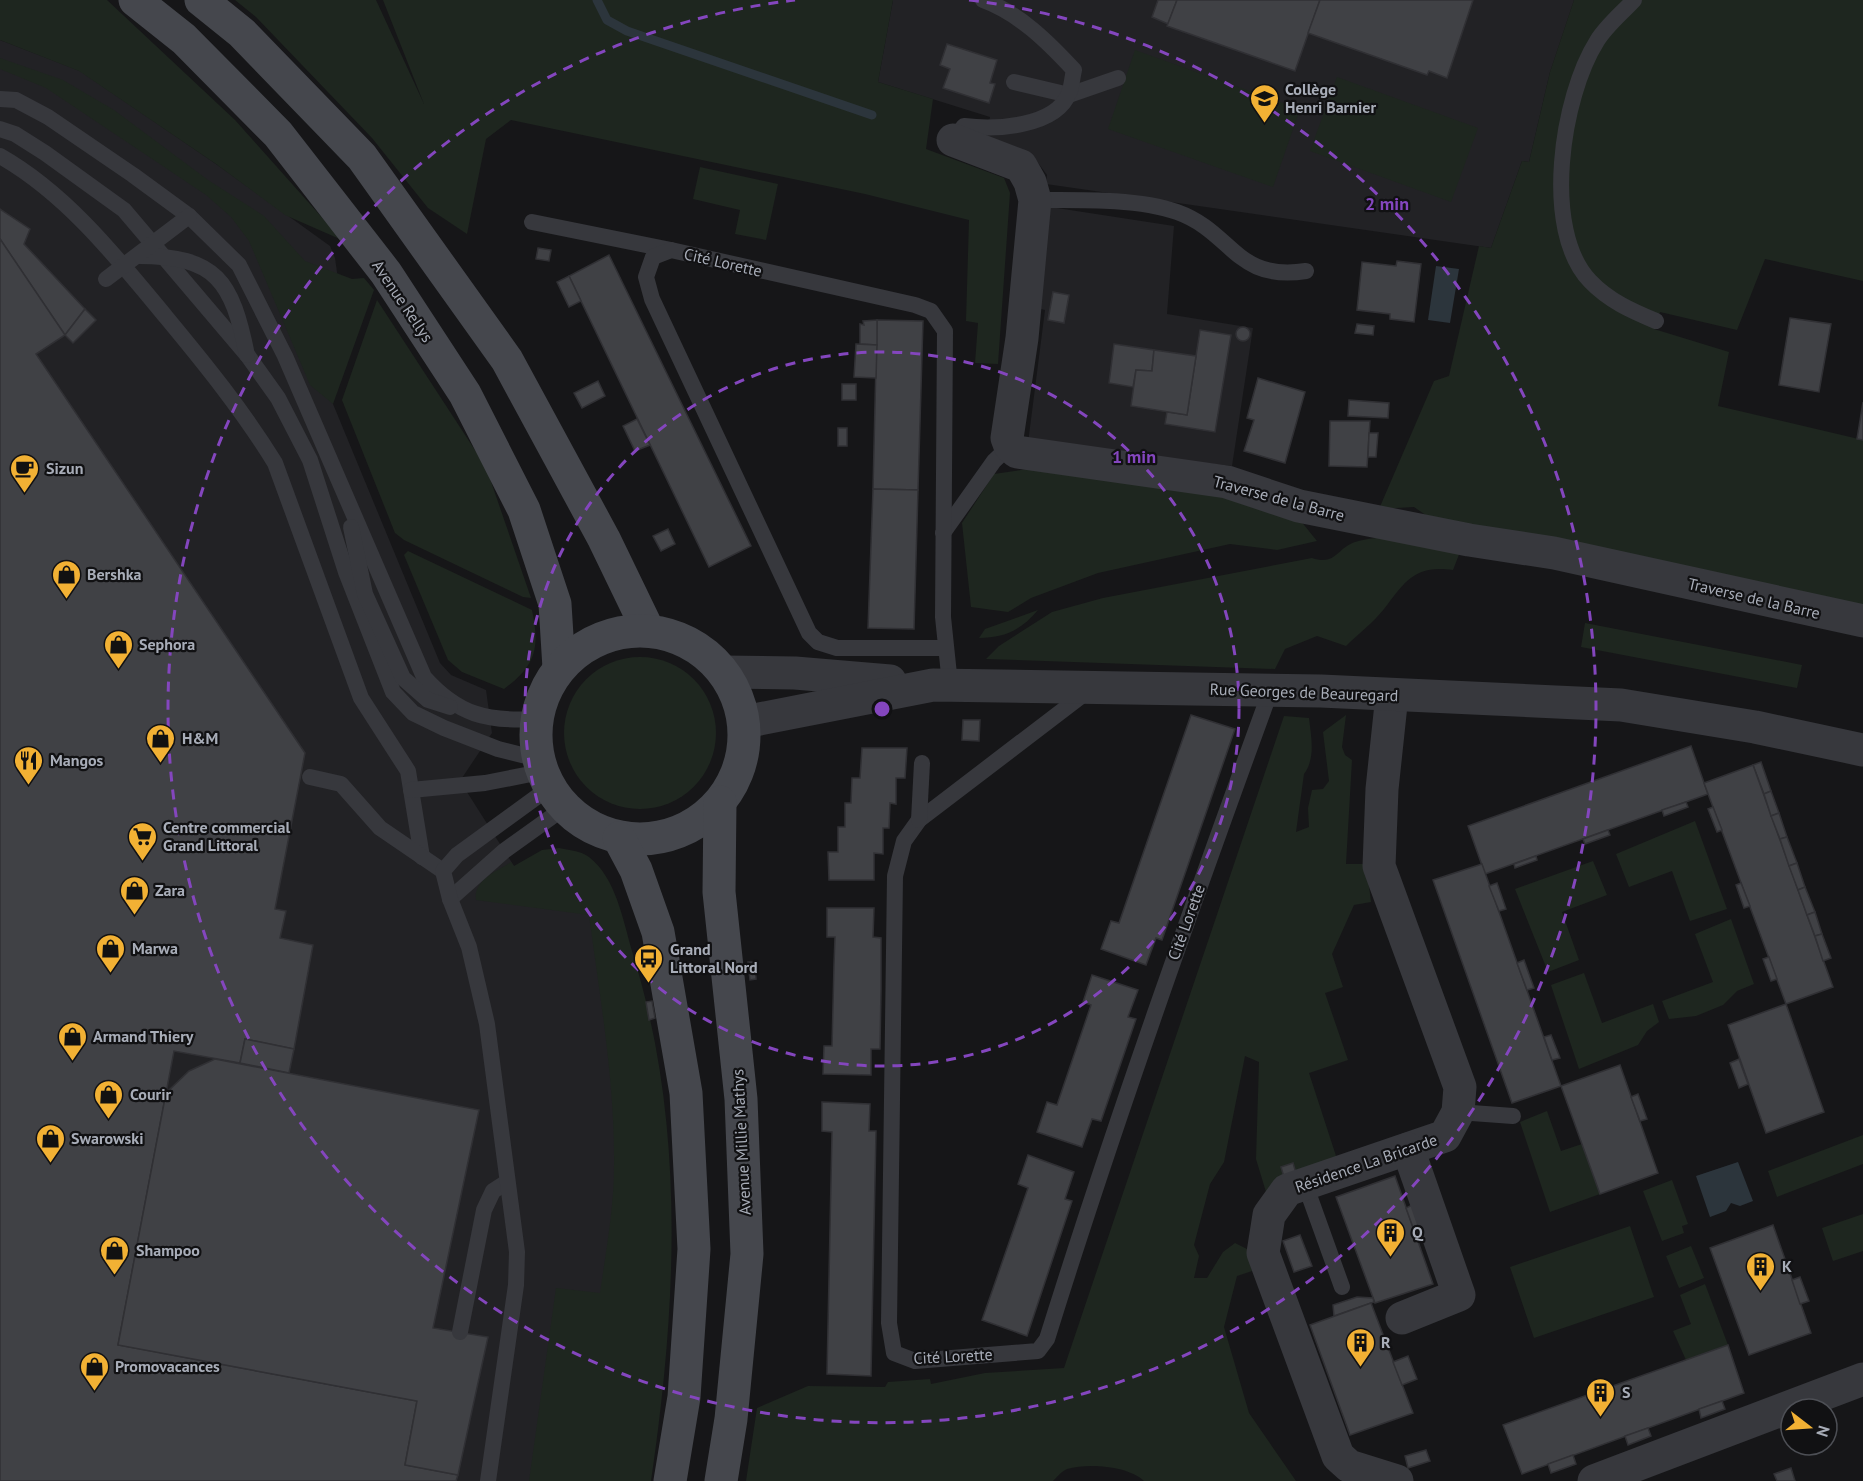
<svg xmlns="http://www.w3.org/2000/svg" width="1863" height="1481" viewBox="0 0 1863 1481" font-family="'PT Sans',sans-serif">
<style>
.built{fill:#222225}
.green{fill:#1e261f}
.water{fill:#2c353c}
.lines{fill:none;stroke-linecap:round;stroke-linejoin:round}
.stream{stroke:#2c353c;stroke-width:9}
.building{fill:#404145;stroke:#303034;stroke-width:1.5}
.lane{stroke:#37383d;stroke-width:16}
.street{stroke:#37383d;stroke-width:33}
.secondary{stroke:#45474d;stroke-width:33}
.ring{fill:none;stroke:#8446be;stroke-width:3;stroke-dasharray:10 8}
.labels{text-anchor:middle;stroke-width:4.5;stroke-linejoin:round;paint-order:stroke}
.poi-label{font-size:16px;font-weight:bold;fill:#a8adb8;stroke:#111113;text-anchor:start}
.street-label{font-size:16px;fill:#a8adb8;stroke:#111113}
.centre{fill:#8446be;stroke:#111113;stroke-width:3}
.ring-label{font-size:18px;text-anchor:middle;font-weight:bold;fill:#8446be;stroke:#111113;stroke-width:4.5;stroke-linejoin:round;paint-order:stroke}
</style>
<rect width="100%" height="100%" fill="#161618"/>
<g class="built">
<path d="M893 0H1574L1550 72 1529 162 1522 161 1491 248 1046 184 1047 175 1033 156 986 141 990 117 878 82Z"/>
<path d="M0 40 80 71 216 164 330 246 335 258 339 286 326 387 440 663 451 675 486 690 492 733 460 781 514 866 607 908 646 1481H0Z"/>
<path d="M1044 206 1174 226 1167 314 1253 328 1232 466 1028 443 1045 310 1033 307Z"/>
</g>
<g class="green">
<path d="M0 0H107L235 120 342 240 285 215 216 164 79 71 0 40Z"/>
<path d="M235 0H376L424 104 383 0H893L878 82 933 99 926 149 1004 178 1010 193 998 364 975 363 978 323 966 321 969 220 865 194 511 120 486 139 467 234 428 208 372 138 256 17Z"/>
<path d="M1574 0H1863V281L1765 259 1737 330 1660 312 1654 329 1729 352 1718 406 1863 440V611L1430 518 1414 507 1379 509 1434 381 1449 376 1479 246 1491 248 1522 161 1529 162 1550 72Z"/>
<path d="M1135 50 1300 109 1273 187 1108 129Z"/>
<path d="M0 58 63 80 114 110 208 180 264 216 305 261 352 279 364 278 374 290 333 404 310 385 249 241 231 217 206 195 46 88 0 69Z"/>
<path d="M1337 77 1478 128 1451 202 1310 151Z"/>
<path d="M700 167 778 184 766 240 735 234 740 210 693 199Z"/>
<path d="M377 300 486 467 531 598 523 597 404 540 395 533 342 400Z"/>
<path d="M1034 468 1215 491 1300 520 1317 541 1277 550 1230 544 1098 573 1031 598 1008 612 971 607 962 523 994 474Z"/>
<path d="M1394 536 1460 552 1453 570C1414 564 1404 583 1384 609 1373 623 1358 634 1346 646L1317 636 1285 649 1275 669 986 659 999 646 1052 612 1103 598 1312 558C1336 566 1337 548 1355 542 1367 538 1381 538 1394 536Z"/>
<path d="M408 551 532 610C540 648 536 665 504 689L462 672 448 660 404 555Z"/>
<path d="M1038 610C1021 630 1005 638 979 638L985 629Z"/>
<path d="M1585 623 1802 665 1797 688 1581 647Z"/>
<circle cx="640" cy="733" r="76"/>
<path d="M1346 715 1342 747 1345 755 1352 760 1346 864H1363L1367 870 1371 902 1354 905 1332 954 1343 987 1325 993 1348 1060 1309 1073 1337 1159 1266 1192 1256 1159 1259 1062 1245 1056 1224 1162 1210 1184 1194 1245 1199 1256 1194 1278H1207L1223 1252 1235 1243 1247 1249 1252 1271 1237 1276 1224 1327 1249 1413 1296 1481H1144C1128 1466 1089 1463 1067 1469 1062 1471 1057 1477 1053 1481H746L757 1408 808 1386 885 1387 888 1382 930 1379 931 1384 985 1373 1064 1368 1284 716 1309 718C1311 736 1316 758 1304 774L1296 832 1309 827 1308 808 1312 790 1323 789 1329 781 1323 732Z"/>
<path d="M1695 821 1727 909 1690 921 1672 871 1629 887 1616 854Z"/>
<path d="M559 848C569 850 581 851 589 857 616 878 623 920 632 951 686 1123 677 1304 651 1481H529L556 1288 600 1293C606 1251 614 1208 614 1166 615 1082 600 998 589 915L476 900C473 880 497 871 511 862L514 866 542 850Z"/>
<path d="M1593 861 1607 895 1562 912 1579 960 1548 972 1515 889Z"/>
<path d="M1731 919 1754 984 1737 991 1723 1005 1696 1016 1669 1019 1662 1001 1713 982 1695 934Z"/>
<path d="M1584 973 1602 1023 1653 1004 1659 1022 1647 1031 1638 1045 1579 1069 1551 985Z"/>
<path d="M1547 1111 1561 1151 1582 1144 1600 1194 1550 1212 1520 1122Z"/>
<path d="M1863 1135V1164L1777 1197 1768 1171Z"/>
<path d="M1672 1180 1688 1224 1682 1226 1684 1233 1662 1241 1643 1191Z"/>
<path d="M1863 1214V1251L1833 1261 1822 1228Z"/>
<path d="M1630 1226 1654 1297 1534 1338 1510 1267Z"/>
<path d="M1691 1246 1704 1278 1679 1288 1666 1256Z"/>
<path d="M1705 1284 1728 1345 1686 1360 1673 1331 1691 1324 1680 1295Z"/>
</g>
<g class="water">
<path d="M1436 266 1459 269 1450 323 1428 320Z"/>
<path d="M1738 1162 1753 1201 1740 1206 1731 1203 1726 1211 1710 1217 1696 1176Z"/>
</g>
<g class="lines">
<path class="stream" d="M597 0 607 20 627 31 872 115"/>
</g>
<g class="building">
<path d="M1158 0H1177L1168 24 1152 17Z"/>
<path d="M1177 0H1320L1295 71 1167 26Z"/>
<path d="M1320 0H1473L1447 78 1429 71 1427 75 1308 33Z"/>
<path d="M947 44 997 60 990 83 995 84 989 103 943 88 950 69 940 65Z"/>
<path d="M0 209 30 229 24 244 85 309 65 335 0 239Z"/>
<path d="M0 239 65 335 36 354 305 753 275 909 286 911 280 938 313 945 294 1049 245 1039 240 1063 174 1051 118 1345 417 1401 405 1465 458 1475 456 1481H0Z"/>
<path d="M538 248 551 250 549 261 536 259Z"/>
<path d="M609 255 751 546 709 567 569 276Z"/>
<path d="M1397 261 1421 264 1414 322 1390 319V314L1357 310 1362 262 1396 266Z"/>
<path d="M569 276 581 301 569 307 557 282Z"/>
<path d="M1053 292 1069 295 1064 323 1048 320Z"/>
<path d="M85 309 96 320 73 343 65 335Z"/>
<path d="M1790 318 1831 324 1819 392 1779 385Z"/>
<path d="M877 320 923 321 918 490 873 489Z"/>
<path d="M877 320V345L860 344V324L864 325 863 321Z"/>
<path d="M1357 324 1374 326 1373 335 1355 333Z"/>
<circle cx="1243" cy="334" r="7"/>
<path d="M1200 330 1231 335 1215 432 1165 424 1167 412 1187 415Z"/>
<path d="M856 344 877 345 876 378 854 377Z"/>
<path d="M1114 344 1154 350 1152 371 1136 370 1133 387 1109 383Z"/>
<path d="M1154 350 1196 356 1187 415 1131 406 1136 370 1152 371Z"/>
<path d="M1258 378 1305 392 1285 463 1244 451 1254 420 1247 418Z"/>
<path d="M598 381 605 396 582 408 574 393Z"/>
<rect x="842" y="384" width="14" height="16"/>
<path d="M1349 400 1389 403 1388 418 1348 416Z"/>
<path d="M1863 402V440L1857 439Z"/>
<path d="M637 419 650 445 635 451 623 426Z"/>
<path d="M1330 421H1370L1367 467 1329 466Z"/>
<rect x="838" y="428" width="9" height="18"/>
<path d="M1369 433H1378L1376 457H1368Z"/>
<path d="M873 489 918 490 914 629 868 628Z"/>
<path d="M668 529 675 544 661 551 653 536Z"/>
<path d="M1191 715 1235 729 1162 940 1156 938 1146 965 1101 949 1111 921 1119 923Z"/>
<path d="M963 720H980L979 741 962 740Z"/>
<path d="M1691 746 1708 794 1485 874 1468 826Z"/>
<path d="M862 748H907L905 778H896V804L890 803 889 828H883V854L874 853V880H829L828 852H838V827H845V803H851L852 778H860Z"/>
<path d="M1761 762 1771 791 1764 794 1753 765Z"/>
<path d="M1753 765 1833 987 1786 1004 1704 783Z"/>
<path d="M1771 791 1779 813 1771 816 1764 794Z"/>
<path d="M1686 802 1688 807 1664 816 1662 810Z"/>
<path d="M1713 807 1722 830 1717 832 1708 809Z"/>
<path d="M1779 813 1787 837 1780 839 1771 816Z"/>
<path d="M1608 830 1610 835 1585 844 1583 839Z"/>
<path d="M1787 837 1797 863 1789 866 1780 839Z"/>
<path d="M1536 856 1537 860 1515 868 1514 864Z"/>
<path d="M1797 863 1805 887 1798 890 1789 866Z"/>
<path d="M1482 864 1561 1086 1512 1103 1433 880Z"/>
<path d="M1497 883 1506 909 1499 911 1489 886Z"/>
<path d="M1741 883 1750 906 1744 908 1736 885Z"/>
<path d="M1805 887 1815 912 1807 915 1798 890Z"/>
<path d="M827 908H874L873 937 881 938V990L880 1049H871V1075L823 1074 824 1046H832L834 964 835 937H827Z"/>
<path d="M1815 912 1822 934 1815 936 1807 915Z"/>
<path d="M1822 934 1831 958 1823 961 1815 936Z"/>
<path d="M1769 957 1777 979 1771 981 1763 959Z"/>
<path d="M1524 960 1534 988 1527 990 1517 963Z"/>
<path d="M748 962H755L756 979 750 980Z"/>
<path d="M1092 975 1138 990 1128 1017 1136 1019 1101 1121 1092 1119 1082 1147 1037 1132 1047 1102 1057 1105 1091 1005 1083 1002Z"/>
<path d="M652 1001 655 1018 649 1020 646 1002Z"/>
<path d="M1786 1004 1824 1112 1766 1133 1728 1025Z"/>
<path d="M1551 1035 1560 1058 1552 1060 1544 1037Z"/>
<path d="M245 1039 294 1049 289 1073 240 1063Z"/>
<path d="M215 1059 479 1110 433 1328 488 1337 458 1475 405 1465 417 1401 118 1345 166 1093 189 1071Z"/>
<path d="M1739 1059 1748 1084 1739 1088 1730 1063Z"/>
<path d="M1620 1065 1658 1173 1600 1194 1561 1086Z"/>
<path d="M1638 1094 1647 1119 1640 1121 1631 1097Z"/>
<path d="M822 1102 870 1104 869 1131H876L871 1376 827 1374 832 1132 822 1131Z"/>
<path d="M1028 1155 1074 1172 1065 1199 1072 1201 1027 1336 982 1320 1028 1188 1018 1184Z"/>
<path d="M1293 1163 1296 1173 1284 1177 1281 1167Z"/>
<path d="M1395 1176 1433 1284 1375 1303 1336 1197Z"/>
<path d="M1412 1205 1421 1231 1415 1233 1406 1208Z"/>
<path d="M1773 1225 1811 1333 1749 1355 1710 1248Z"/>
<path d="M1300 1235 1312 1266 1294 1272 1283 1241Z"/>
<path d="M1800 1277 1809 1301 1800 1304 1792 1280Z"/>
<path d="M1357 1297 1373 1298 1374 1302 1334 1316 1333 1305Z"/>
<path d="M1371 1303 1413 1413 1350 1435 1310 1325Z"/>
<path d="M1728 1345 1744 1393 1522 1474 1503 1425Z"/>
<path d="M1408 1356 1417 1379 1402 1385 1393 1362Z"/>
<path d="M1722 1401 1725 1409 1701 1418 1699 1409Z"/>
<path d="M1648 1428 1651 1436 1628 1445 1625 1436Z"/>
<path d="M1426 1450 1430 1461 1408 1468 1405 1456Z"/>
<path d="M1573 1455 1576 1464 1551 1473 1548 1464Z"/>
<path d="M1791 1468 1795 1481H1777L1774 1474Z"/>
</g>
<g class="lines">
<g class="lane">
<path d="M1634 0C1622 13 1606 26 1597 41 1562 96 1541 230 1590 281 1609 301 1632 311 1656 321"/>
<path d="M1014 82 1069 95 1118 78"/>
<path d="M0 99 16 100 48 117 133 175 189 216 239 265 285 356 424 677C458 715 487 722 537 719"/>
<path d="M0 129 15 134 45 153 124 210 248 356 278 398 310 460 346 572 393 692 413 713 444 728 498 749 538 759"/>
<path d="M953 140 964 126C995 130 1056 127 1069 93 1072 86 1072 78 1074 70 1048 42 1019 13 983 0"/>
<path d="M0 156C67 194 118 259 166 317 205 364 243 411 275 463L361 698 408 771 422 857"/>
<path d="M1035 200C1078 200 1137 198 1177 212 1233 232 1235 282 1306 271"/>
<path d="M532 222 671 250"/>
<path d="M138 256C217 256 232 281 247 355"/>
<path d="M106 279 189 216"/>
<path d="M351 527 365 594 403 678 428 700 450 707"/>
<path d="M943 533 994 461 1010 446"/>
<path d="M946 648H837L818 642 809 633 652 299 646 277 653 257 671 250 915 305 931 311 945 331 943 617 950 684"/>
<path d="M1088 691 919 820 904 841 895 876 889 1323 894 1353 915 1361 1038 1351 1047 1339C1115 1121 1192 906 1270 692"/>
<path d="M310 777 341 784 380 828 443 871"/>
<path d="M411 790 485 783 541 772"/>
<path d="M919 820 922 763"/>
<path d="M450 899 504 851 564 808"/>
<path d="M1458 1112 1513 1116"/>
<path d="M1305 1184 1342 1287"/>
<path d="M460 1332 484 1210 493 1191 507 1182"/>
<path d="M488 1481 516 1285 517 1252 487 1024 469 947 450 899 443 871 457 855 549 788"/>
</g>
<g class="street">
<path d="M953 140 1021 166 1030 182 1035 200 1022 338 1007 438 1010 446 1017 452 1227 482 1299 506 1469 540 1554 553 1863 621"/>
<path d="M723 672 795 673 890 681"/>
<path d="M1392 695 1382 789 1379 866 1460 1087 1458 1112 1445 1136 1287 1190 1269 1215 1263 1253 1338 1456 1349 1466 1397 1481"/>
<path d="M744 722 933 685 1321 691 1621 705 1755 727 1863 750"/>
<path d="M1402 1318 1459 1295 1408 1149"/>
<path d="M1594 1481 1863 1379"/>
</g>
<g class="secondary">
<path d="M135 0 184 39 278 134 386 273 465 394 524 510 555 604 559 668"/>
<path d="M201 0 242 33 362 157 507 360 604 539 648 630"/>
<circle cx="640" cy="735" r="104"/>
<path d="M720 802 719 892 741 1099 747 1254 731 1419 721 1481"/>
<path d="M619 838 636 870 658 932 686 1093 694 1249 684 1397 670 1481"/>
</g>
</g>
<g class="ring">
<circle cx="882" cy="709" r="357"/>
<path d="M969 0A714 714 0 1 1 795 0"/>
</g>
<defs>
<symbol id="school-pin" viewBox="-11 -11 22 30"><path d="M0 17L-7.5 6A9.5 9.5 0 1 1 7.5 6Z" fill="#f2b134" stroke="#111113"/><path d="M0-5L7-2L0 1L-7-2ZM-4 1L0 2.5L4 1V4Q0 6-4 4Z" fill="#111"/></symbol>
<symbol id="cafe-pin" viewBox="-11 -11 22 30"><path d="M0 17L-7.5 6A9.5 9.5 0 1 1 7.5 6Z" fill="#f2b134" stroke="#111113"/><path d="M-5.5-4.5H6V0H3Q3 3.5 0 3.5H-2.5Q-5.5 3.5-5.5 0ZM3-3.2v2h1.7v-2ZM-6 4.5H4V6H-6Z" fill="#111"/></symbol>
<symbol id="shop-pin" viewBox="-11 -11 22 30"><path d="M0 17L-7.5 6A9.5 9.5 0 1 1 7.5 6Z" fill="#f2b134" stroke="#111113"/><path d="M-5-2.5h2.3a2.7 3.5 0 0 1 5.4 0H5L5.5 6h-11ZM-1.5-2.5h3a1.5 2.3 0 0 0-3 0Z" fill="#111"/></symbol>
<symbol id="restaurant-pin" viewBox="-11 -11 22 30"><path d="M0 17L-7.5 6A9.5 9.5 0 1 1 7.5 6Z" fill="#f2b134" stroke="#111113"/><path d="M-5-6h1v4h1v-4h1v4h1v-4h1v5L-1.5 .5V6h-2V.5L-5-1ZM5-6V6H3V1.5H1.5Q1.5-4 5-6Z" fill="#111"/></symbol>
<symbol id="supermarket-pin" viewBox="-11 -11 22 30"><path d="M0 17L-7.5 6A9.5 9.5 0 1 1 7.5 6Z" fill="#f2b134" stroke="#111113"/><path d="M-6-5.5h2.5l.6 2H6L4.5 2H-2.5L-4.4-4H-6ZM-1.5 3.2a1.3 1.3 0 1 0 .1 0ZM3 3.2a1.3 1.3 0 1 0 .1 0Z" fill="#111"/></symbol>
<symbol id="bus-pin" viewBox="-11 -11 22 30"><path d="M0 17L-7.5 6A9.5 9.5 0 1 1 7.5 6Z" fill="#f2b134" stroke="#111113"/><path d="M-5-6H5V4H4V6H2V4H-2V6H-4V4H-5ZM-3.5-4V0h7V-4ZM-3.5 1.2v1.5H-2V1.2ZM2 1.2v1.5H3.5V1.2Z" fill="#111"/></symbol>
<symbol id="building-pin" viewBox="-11 -11 22 30"><path d="M0 17L-7.5 6A9.5 9.5 0 1 1 7.5 6Z" fill="#f2b134" stroke="#111113"/><path d="M-4-6H4V6H1V3H-1V6H-4ZM-2.5-4.3h1.7v1.8h-1.7ZM.8-4.3h1.7v1.8H.8ZM-2.5-1h1.7V.8h-1.7ZM.8-1h1.7V.8H.8Z" fill="#111"/></symbol>
</defs>
<g fill-rule="evenodd">
<use href="#school-pin" x="1248" y="82" width="33" height="45"/>
<use href="#cafe-pin" x="8" y="452" width="33" height="45"/>
<use href="#shop-pin" x="50" y="558" width="33" height="45"/>
<use href="#shop-pin" x="102" y="628" width="33" height="45"/>
<use href="#shop-pin" x="144" y="722" width="33" height="45"/>
<use href="#restaurant-pin" x="12" y="744" width="33" height="45"/>
<use href="#supermarket-pin" x="126" y="820" width="33" height="45"/>
<use href="#shop-pin" x="118" y="874" width="33" height="45"/>
<use href="#shop-pin" x="94" y="932" width="33" height="45"/>
<use href="#bus-pin" x="632" y="942" width="33" height="45"/>
<use href="#shop-pin" x="56" y="1020" width="33" height="45"/>
<use href="#shop-pin" x="92" y="1078" width="33" height="45"/>
<use href="#shop-pin" x="34" y="1122" width="33" height="45"/>
<use href="#building-pin" x="1374" y="1216" width="33" height="45"/>
<use href="#shop-pin" x="98" y="1234" width="33" height="45"/>
<use href="#building-pin" x="1744" y="1250" width="33" height="45"/>
<use href="#building-pin" x="1344" y="1326" width="33" height="45"/>
<use href="#shop-pin" x="78" y="1350" width="33" height="45"/>
<use href="#building-pin" x="1584" y="1376" width="33" height="45"/>
</g>
<g class="labels">
<g class="poi-label">
<text x="1285" y="95">Collège<tspan x="1285" dy="18">Henri Barnier</tspan></text>
<text x="46" y="474">Sizun</text>
<text x="87" y="580">Bershka</text>
<text x="139" y="650">Sephora</text>
<text x="182" y="744">H&amp;M</text>
<text x="50" y="766">Mangos</text>
<text x="163" y="833">Centre commercial<tspan x="163" dy="18">Grand Littoral</tspan></text>
<text x="155" y="896">Zara</text>
<text x="132" y="954">Marwa</text>
<text x="670" y="955">Grand<tspan x="670" dy="18">Littoral Nord</tspan></text>
<text x="93" y="1042">Armand Thiery</text>
<text x="130" y="1100">Courir</text>
<text x="71" y="1144">Swarowski</text>
<text x="1412" y="1238">Q</text>
<text x="136" y="1256">Shampoo</text>
<text x="1782" y="1272">K</text>
<text x="1381" y="1348">R</text>
<text x="115" y="1372">Promovacances</text>
<text x="1622" y="1398">S</text>
</g>
<g class="street-label">
<text transform="translate(723 262) rotate(13)" y="6">Cité Lorette</text>
<text transform="translate(403 301) rotate(56)" y="6">Avenue Rellys</text>
<text transform="translate(1279 498) rotate(15)" y="6">Traverse de la Barre</text>
<text transform="translate(1754 598) rotate(13)" y="6">Traverse de la Barre</text>
<text transform="translate(1304 692) rotate(2)" y="6">Rue Georges de Beauregard</text>
<text transform="translate(1186 922) rotate(-70)" y="6">Cité Lorette</text>
<text transform="translate(741 1142) rotate(-93)" y="6">Avenue Millie Mathys</text>
<text transform="translate(1366 1163) rotate(-19)" y="6">Résidence La Bricarde</text>
<text transform="translate(953 1356) rotate(-3)" y="6">Cité Lorette</text>
</g>
</g>
<circle cx="882" cy="709" r="9" class="centre"/>
<g class="ring-label">
<text x="1387" y="210">2 min</text>
<text x="1134" y="463">1 min</text>
</g>
<g transform="translate(1809 1427) rotate(107)"><circle r="28" fill="#111113" stroke="#4d4f55" stroke-width="1.5"/>
<path d="M0-4.5L10 22L0 15L-10 22Z" fill="#f2b134"/>
<text y="-9" font-size="16" font-weight="bold" text-anchor="middle" fill="#a8adb8">N</text>
</g>
</svg>
